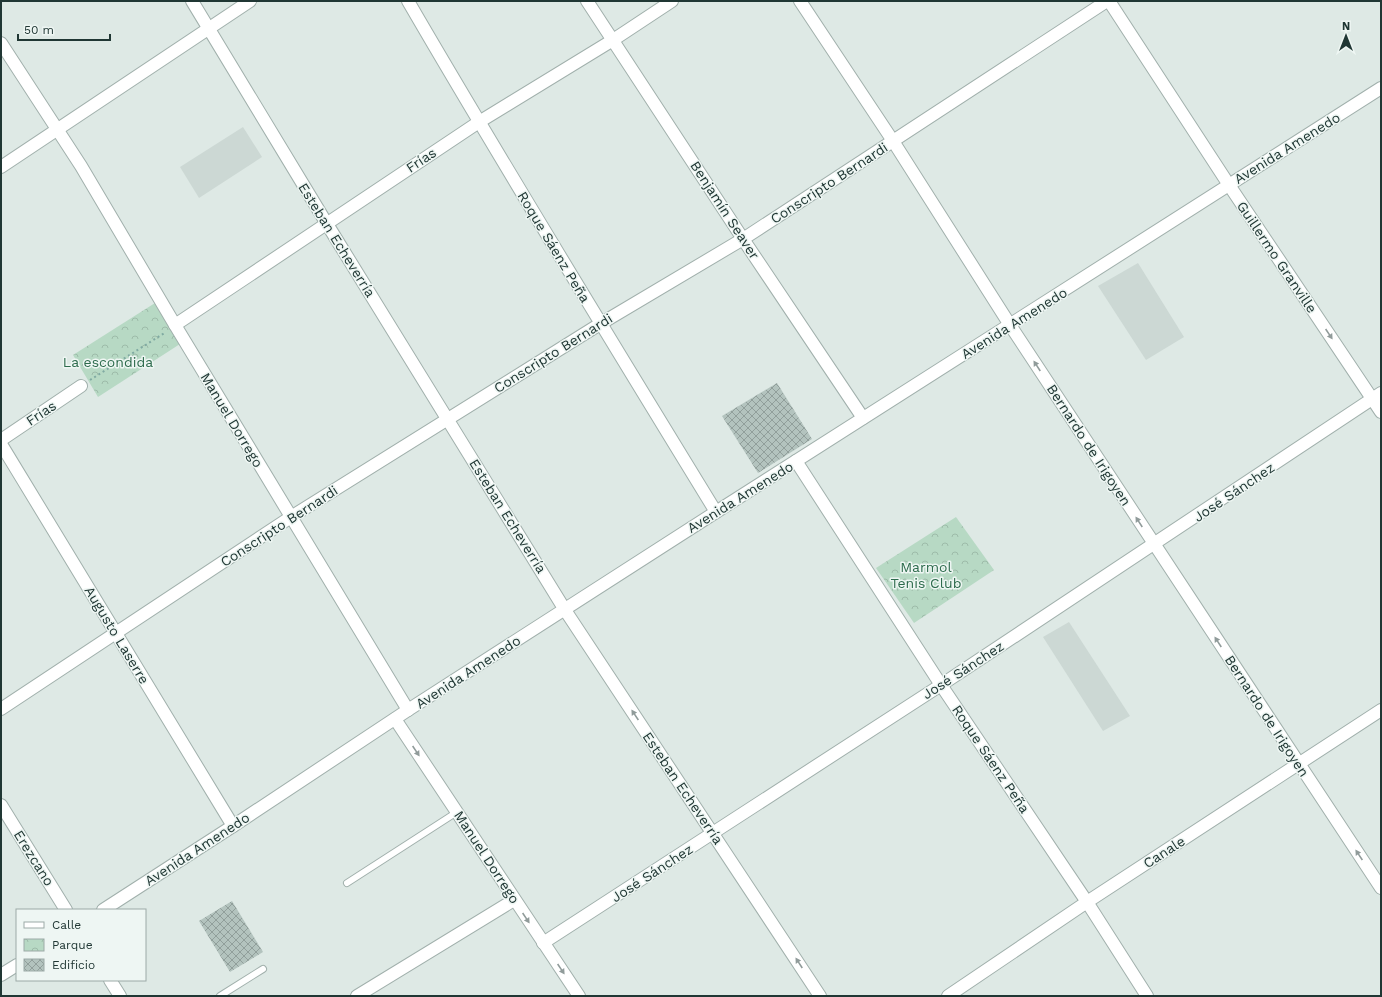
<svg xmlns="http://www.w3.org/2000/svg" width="1382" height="997" viewBox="0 0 1382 997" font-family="'Work Sans',sans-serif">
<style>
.built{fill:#ccd8d4}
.park{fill:url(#park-crowns)}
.building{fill:url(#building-cross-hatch)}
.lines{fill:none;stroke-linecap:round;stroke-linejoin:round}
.lane-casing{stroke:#a1b0ac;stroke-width:8}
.street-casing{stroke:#a1b0ac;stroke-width:14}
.path{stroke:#80aaa2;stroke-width:2;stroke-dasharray:2 3;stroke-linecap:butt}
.lane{stroke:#fff;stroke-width:6}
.street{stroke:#fff;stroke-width:12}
.oneway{fill:#909b9a}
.labels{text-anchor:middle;stroke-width:3;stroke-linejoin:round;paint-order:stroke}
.street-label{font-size:14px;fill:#203734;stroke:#eef6f3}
.park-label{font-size:14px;fill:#2d6b4c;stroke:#eef6f3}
</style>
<defs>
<pattern id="park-crowns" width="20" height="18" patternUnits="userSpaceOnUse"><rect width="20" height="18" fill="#b7d9c4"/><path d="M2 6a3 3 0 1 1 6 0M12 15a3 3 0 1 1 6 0" fill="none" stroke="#9dbba9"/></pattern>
<pattern id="building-cross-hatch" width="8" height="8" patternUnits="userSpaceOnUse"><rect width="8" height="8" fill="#b3c3be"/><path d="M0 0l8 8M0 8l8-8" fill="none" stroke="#919f9b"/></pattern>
</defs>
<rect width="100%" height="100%" fill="#dee9e5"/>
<g class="built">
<path d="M243 127 262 157 199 198 180 167Z"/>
<path d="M1138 263 1184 337 1146 360 1098 286Z"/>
<path d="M1069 622 1130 716 1103 731 1043 637Z"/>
</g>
<g class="park">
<path d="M155 303 180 344 98 397 73 355Z"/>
<path d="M956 517 994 570 914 623 876 568Z"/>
</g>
<g class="building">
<path d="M777 383 812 439 758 473 722 416Z"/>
<path d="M232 901 263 952 230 972 199 921Z"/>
</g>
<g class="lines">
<defs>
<g id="lane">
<path d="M347 883 457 812"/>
<path d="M220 996 263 969"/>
</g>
<g id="street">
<path d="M192 1 327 224 565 610 820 996"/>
<path d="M408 1C508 173 612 342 716 512"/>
<path d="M587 1 743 239 863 418"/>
<path d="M800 1 893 141 1010 325 1381 888"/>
<path d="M1109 1 1229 185 1381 412"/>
<path d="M1 43 81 166 175 325 408 710"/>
<path d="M1 167 250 1"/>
<path d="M175 325 479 122 613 40 672 1"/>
<path d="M1 440 81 386"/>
<path d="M1 444 233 826"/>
<path d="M796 461 941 685 1087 902 1147 996"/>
<path d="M1 709 291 517 600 324 743 239 1107 1"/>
<path d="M395 719 579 996"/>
<path d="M1 805 66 910"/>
<path d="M103 910 233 826 408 710 716 512 1381 88"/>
<path d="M543 943 941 685 1381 393"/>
<path d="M1 975 17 965"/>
<path d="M110 980 120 996"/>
<path d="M357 996 514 900"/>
<path d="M948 996 1087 902 1381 710"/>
</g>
</defs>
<use href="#lane" class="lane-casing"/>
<use href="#street" class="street-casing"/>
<path class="path" d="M90 380 166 332"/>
<use href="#lane" class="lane"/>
<use href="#street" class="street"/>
</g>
<defs><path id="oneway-solid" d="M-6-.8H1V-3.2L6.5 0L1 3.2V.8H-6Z"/></defs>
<g class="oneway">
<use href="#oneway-solid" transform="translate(1329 334) rotate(56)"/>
<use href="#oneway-solid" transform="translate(1037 366) rotate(-123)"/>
<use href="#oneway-solid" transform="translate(1139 522) rotate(-123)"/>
<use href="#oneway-solid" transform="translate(1218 642) rotate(-123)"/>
<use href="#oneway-solid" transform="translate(635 715) rotate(-124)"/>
<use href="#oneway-solid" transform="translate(416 751) rotate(56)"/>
<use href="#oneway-solid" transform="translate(1359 855) rotate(-124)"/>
<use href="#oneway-solid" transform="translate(526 918) rotate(56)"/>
<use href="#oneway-solid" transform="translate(799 963) rotate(-123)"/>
<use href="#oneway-solid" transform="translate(561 969) rotate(56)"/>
</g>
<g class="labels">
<g class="street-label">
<text transform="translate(1287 148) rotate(-32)" y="5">Avenida Amenedo</text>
<text transform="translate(421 160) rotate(-34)" y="5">Frías</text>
<text transform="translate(829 183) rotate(-33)" y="5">Conscripto Bernardi</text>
<text transform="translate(725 210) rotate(57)" y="5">Benjamín Seaver</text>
<text transform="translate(337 240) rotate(58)" y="5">Esteban Echeverría</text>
<text transform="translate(554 247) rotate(59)" y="5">Roque Sáenz Peña</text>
<text transform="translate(1277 257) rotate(56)" y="5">Guillermo Granville</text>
<text transform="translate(1014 323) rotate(-32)" y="5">Avenida Amenedo</text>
<text transform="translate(553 353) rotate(-32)" y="5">Conscripto Bernardi</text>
<text transform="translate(41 413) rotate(-34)" y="5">Frías</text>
<text transform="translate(232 420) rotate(59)" y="5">Manuel Dorrego</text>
<text transform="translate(1089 445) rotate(57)" y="5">Bernardo de Irigoyen</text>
<text transform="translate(1234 492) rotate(-34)" y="5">José Sánchez</text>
<text transform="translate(740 497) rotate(-32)" y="5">Avenida Amenedo</text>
<text transform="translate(508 516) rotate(58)" y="5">Esteban Echeverría</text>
<text transform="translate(279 526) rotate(-33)" y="5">Conscripto Bernardi</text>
<text transform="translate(117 635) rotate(59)" y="5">Augusto Laserre</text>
<text transform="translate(963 670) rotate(-33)" y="5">José Sánchez</text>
<text transform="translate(468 672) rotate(-33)" y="5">Avenida Amenedo</text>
<text transform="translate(1267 716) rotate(57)" y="5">Bernardo de Irigoyen</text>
<text transform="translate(991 759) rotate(56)" y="5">Roque Sáenz Peña</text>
<text transform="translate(683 788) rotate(56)" y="5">Esteban Echeverría</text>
<text transform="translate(197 849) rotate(-33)" y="5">Avenida Amenedo</text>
<text transform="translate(1164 852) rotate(-33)" y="5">Canale</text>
<text transform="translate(487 857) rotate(57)" y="5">Manuel Dorrego</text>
<text transform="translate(34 858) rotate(58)" y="5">Erezcano</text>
<text transform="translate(652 873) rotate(-33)" y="5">José Sánchez</text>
</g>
<g class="park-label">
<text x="108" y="367">La escondida</text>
<text x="926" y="572">Marmol<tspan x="926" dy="16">Tenis Club</tspan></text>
</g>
</g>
<rect width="1382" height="997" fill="none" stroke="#203734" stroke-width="4"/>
<rect x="16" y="909" width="130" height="72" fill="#eef6f3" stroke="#9caaa7"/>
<rect x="24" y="922" width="20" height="6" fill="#ffffff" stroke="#9caaa7"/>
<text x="52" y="929" font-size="12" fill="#203734">Calle</text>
<rect x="24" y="939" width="20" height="12" fill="url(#park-crowns)" stroke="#9caaa7"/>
<text x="52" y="949" font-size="12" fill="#203734">Parque</text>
<rect x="24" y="959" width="20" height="12" fill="url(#building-cross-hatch)" stroke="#9caaa7"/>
<text x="52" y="969" font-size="12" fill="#203734">Edificio</text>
<g transform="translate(1346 36)" stroke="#eef6f3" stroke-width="3" paint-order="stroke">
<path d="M0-3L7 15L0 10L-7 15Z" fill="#203734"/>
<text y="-6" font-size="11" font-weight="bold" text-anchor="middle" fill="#203734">N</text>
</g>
<path d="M18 34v6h92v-6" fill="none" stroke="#203734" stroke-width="2"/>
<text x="24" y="34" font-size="12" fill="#203734" stroke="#eef6f3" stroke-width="3" paint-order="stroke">50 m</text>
</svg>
